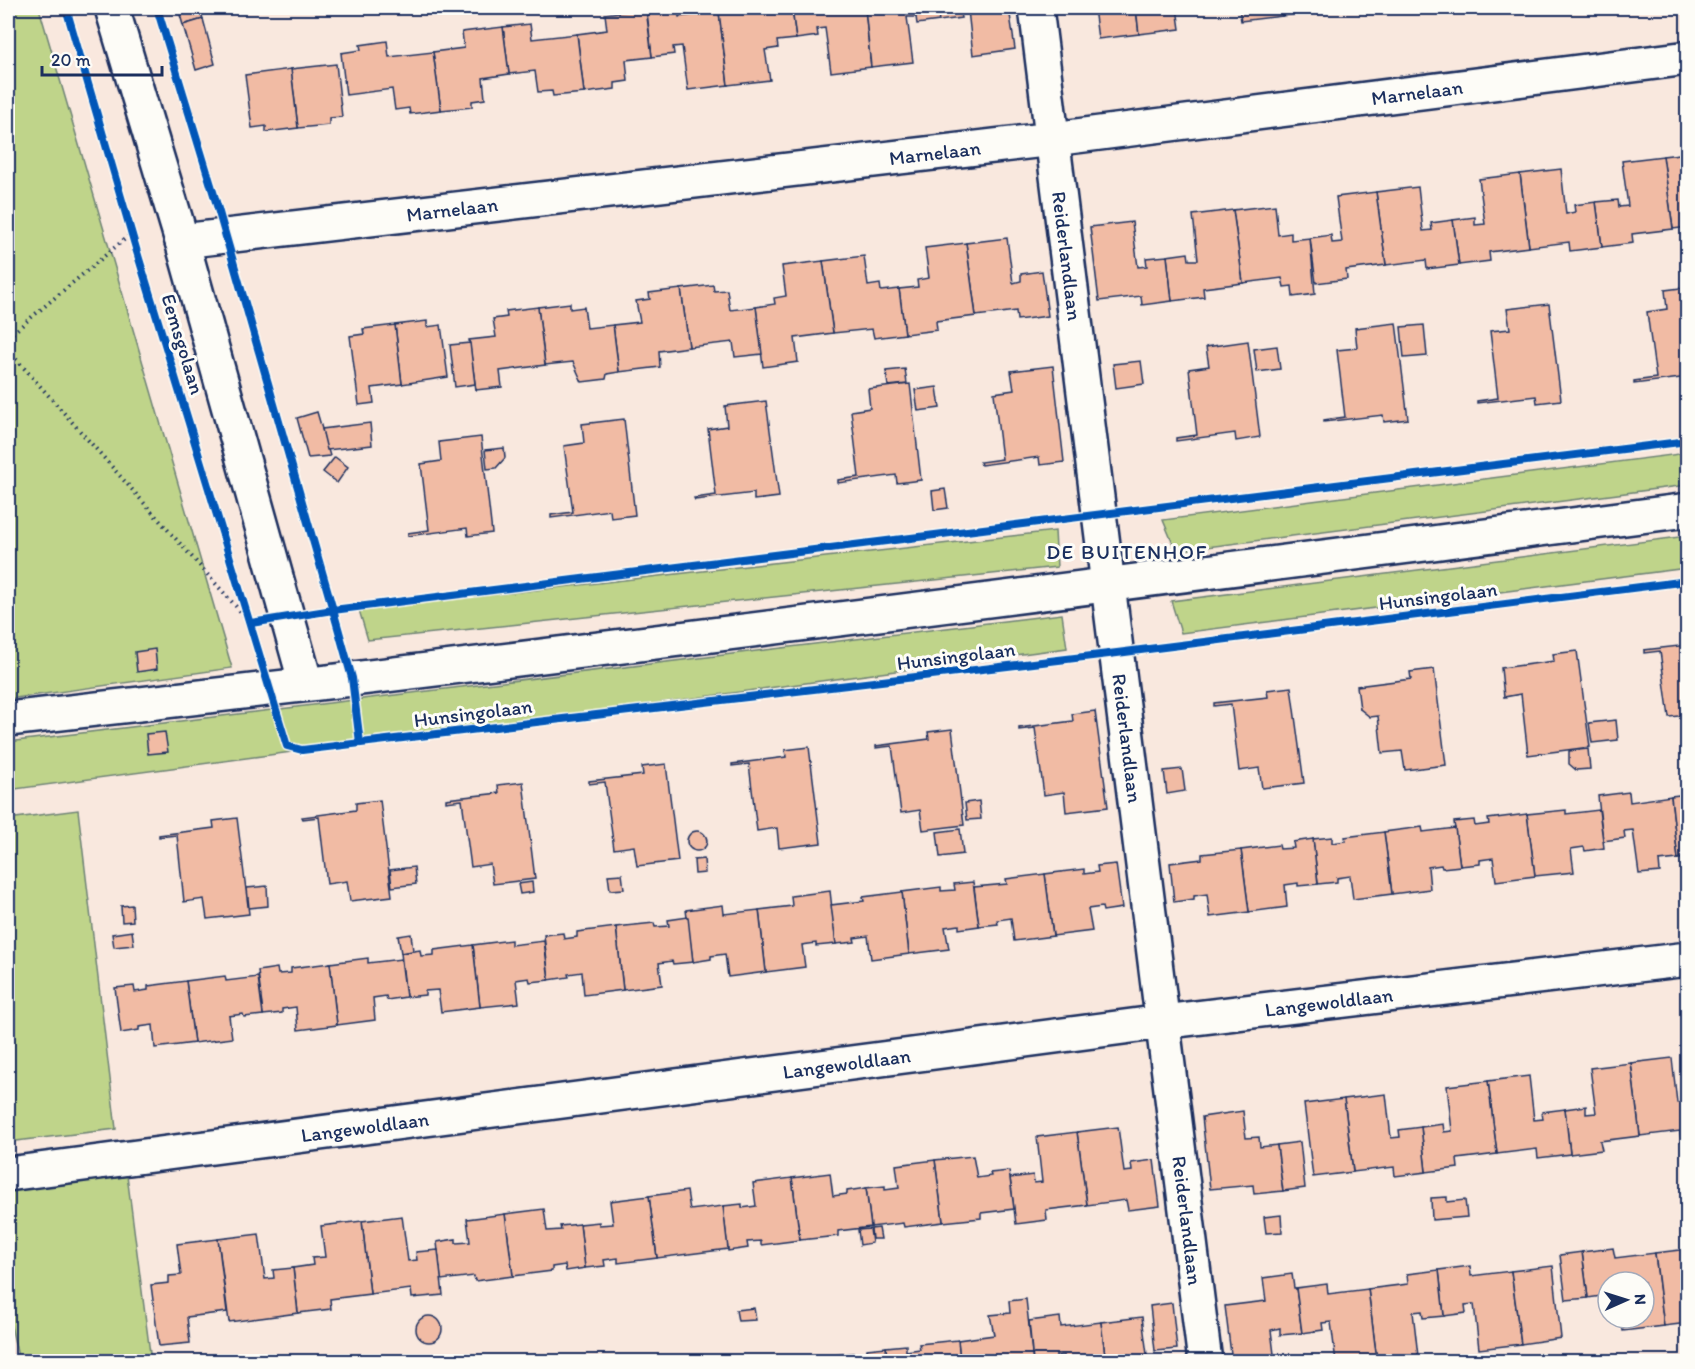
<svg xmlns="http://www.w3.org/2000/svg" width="1695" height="1369" viewBox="0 0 1695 1369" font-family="Itim,sans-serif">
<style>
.green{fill:#bfd48a;stroke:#6d8274;stroke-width:1.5}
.building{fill:#f1bba4;stroke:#1b2f5e;stroke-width:1.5}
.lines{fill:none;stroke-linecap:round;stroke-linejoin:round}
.minor-casing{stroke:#1b2f5e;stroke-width:38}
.path{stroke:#1b2f5e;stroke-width:4;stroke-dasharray:1.5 4.5;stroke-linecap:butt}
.minor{stroke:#fdfcf7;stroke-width:33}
.cycleway-casing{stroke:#fdfcf7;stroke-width:11}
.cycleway{stroke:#0057b8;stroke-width:8}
.labels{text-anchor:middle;stroke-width:6;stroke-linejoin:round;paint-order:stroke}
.street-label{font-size:20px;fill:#1b2f5e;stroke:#fdfcf7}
.neighbourhood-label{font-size:21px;letter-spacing:1.5px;fill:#1b2f5e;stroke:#fdfcf7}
</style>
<rect width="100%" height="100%" fill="#f9e8de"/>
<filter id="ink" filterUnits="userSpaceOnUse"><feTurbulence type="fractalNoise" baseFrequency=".0167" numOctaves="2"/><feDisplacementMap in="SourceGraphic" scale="12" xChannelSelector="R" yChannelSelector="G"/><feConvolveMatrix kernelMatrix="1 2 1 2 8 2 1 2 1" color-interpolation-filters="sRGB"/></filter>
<g filter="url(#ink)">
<g class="green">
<path d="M8 8H39L232 668 8 699Z"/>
<path d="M1687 453V485L1176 551 1163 520Z"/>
<path d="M1055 531 1057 567 368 640 359 610Z"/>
<path d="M1687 536V568L1181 633 1171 601Z"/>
<path d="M1062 614 1067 648 8 790V742Z"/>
<path d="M78 810 116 1129 8 1142V819Z"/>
<path d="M127 1175 151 1361H19L8 1313V1190Z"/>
</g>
<g class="building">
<path d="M178 8H200L203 19 183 25Z"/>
<path d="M678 8 679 17 719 12 728 85 688 90 682 46 673 47 674 54 652 57 647 12Z"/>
<path d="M756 8H792L796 39 777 41 778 48 765 50 770 80 728 85 719 12Z"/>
<path d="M792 8H865L871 67 831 72 825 28 817 29 818 36 796 39Z"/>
<path d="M865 8H937L939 21 917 24 916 17H907L913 62 871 67Z"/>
<path d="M937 8H1009L1015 49 973 55 968 10 960 11 961 18 939 21Z"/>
<path d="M1094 8H1136L1139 34 1098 39Z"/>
<path d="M1136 8H1177L1180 29 1139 34Z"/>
<path d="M1239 8H1281L1282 16 1241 21Z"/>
<path d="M1281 8H1322L1323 11 1282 16Z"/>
<path d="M646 9 652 57 626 60 628 81 615 83V89L584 93 577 34 607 30 605 14Z"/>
<path d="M203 19 215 64 196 70 183 25Z"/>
<path d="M530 24 532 39 577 34 584 93 553 96 552 91 538 92 535 71 509 74 503 27Z"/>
<path d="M503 27 509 74 483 78 485 99 472 101V107L441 110 433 52 464 48 462 32Z"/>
<path d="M387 41 389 57 433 52 441 110 410 114 409 108 395 110 392 89 346 95 341 53 361 50 360 45Z"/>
<path d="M336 64 342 117 329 118V125L298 128 291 69Z"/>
<path d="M291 69 298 128 266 132V126L252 128 245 75Z"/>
<path d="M1688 153V227L1673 229 1663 156Z"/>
<path d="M1663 156 1673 229 1632 234 1633 243 1602 247 1596 202 1618 200 1619 207 1628 206 1622 161Z"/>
<path d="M1561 169 1566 214 1575 212 1574 205 1596 202 1602 247 1570 251 1569 242 1529 247 1520 174Z"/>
<path d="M1520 174 1529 247 1489 252 1490 261 1459 265 1453 220 1475 217V225L1485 224 1479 179Z"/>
<path d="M1418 187 1423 231 1432 230 1431 223 1453 220 1459 265 1427 269 1426 260 1386 265 1376 192Z"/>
<path d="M1376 192 1386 265 1346 270 1347 279 1316 283 1310 238 1331 235 1332 243 1342 242 1336 197Z"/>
<path d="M1275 205 1278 235 1291 233V240L1310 238 1315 294 1293 297 1292 286 1284 287 1282 278 1243 283 1233 210Z"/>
<path d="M1233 210 1243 283 1203 288 1204 297 1172 301 1167 256 1188 253 1189 260H1198L1193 215Z"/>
<path d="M1132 222 1138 267 1147 266 1146 258 1167 256 1172 301 1142 305 1141 296 1099 301 1090 227Z"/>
<path d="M1007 238 1013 283 1021 281V274L1042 271 1048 316 1017 320 1016 311 976 316 966 243Z"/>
<path d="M966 243 976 316 936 321 937 330 905 334 899 289 918 287 917 280 929 278 925 248Z"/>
<path d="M864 256 868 286 880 284 881 291 899 289 905 334 874 338 872 329 833 333 823 261Z"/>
<path d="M823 261 833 333 795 338 798 362 763 367 756 307 775 304 774 298 786 296 782 266Z"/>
<path d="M713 285 714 291 727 290 730 310 756 307 762 354 735 357 733 342 689 347 681 289Z"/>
<path d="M1688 287V377L1634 384V381L1656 378 1647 312 1667 309 1665 290Z"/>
<path d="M681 289 689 347 659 351 660 367 619 372 613 325 640 322 636 301 650 299 649 293Z"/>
<path d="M570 303V309L584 307 587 328 613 325 619 372 607 374 606 379 582 382 573 362 545 365 538 307Z"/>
<path d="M1549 304 1561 400 1537 403 1536 396 1477 403V401L1498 398 1490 331 1510 329 1507 309Z"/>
<path d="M538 307 545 365 500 371 502 387 476 390 469 340 496 337 493 319 507 317 506 311Z"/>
<path d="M427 321V327L441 325 448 377 402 384 395 325Z"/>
<path d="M1396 323 1408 419 1384 422 1383 415 1324 422V420L1345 417 1337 350 1357 348 1355 328Z"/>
<path d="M395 325 402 384 372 388 374 403 359 405 350 336 364 334 363 329Z"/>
<path d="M1424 325 1427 356 1404 358 1401 327Z"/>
<path d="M1248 341 1260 437 1236 441 1235 433 1176 441V438L1197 435 1189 369 1209 366 1206 347Z"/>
<path d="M470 343 475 384 455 387 450 345Z"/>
<path d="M1277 346 1280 369 1257 372 1254 349Z"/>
<path d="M1141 361 1144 384 1116 388 1113 364Z"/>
<path d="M1053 366 1064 462 1040 465 1039 457 981 465 980 462 1002 459 994 393 1014 390 1011 371Z"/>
<path d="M905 369 907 384 888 386 886 371Z"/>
<path d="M910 384 921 480 897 483 896 475 838 483V480L859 477 851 411 870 408 868 389Z"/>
<path d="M937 387 940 408 918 411 915 390Z"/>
<path d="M766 401 779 497 754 500V493L695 500 694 498 716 495 708 429 727 426 725 406Z"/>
<path d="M317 412 330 456 308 458 297 418Z"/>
<path d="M624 419 635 515 611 518 610 510 551 518V515L573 512 564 446 584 443 582 424Z"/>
<path d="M370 423 372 445 327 450 322 429Z"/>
<path d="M481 437 492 533 468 536 467 528 408 536V533L429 530 421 464 441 461 439 442Z"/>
<path d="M504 448 505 458 496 468 487 469 485 450Z"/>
<path d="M335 457 348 467 337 483 323 472Z"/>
<path d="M945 489 948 508 934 510 932 491Z"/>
<path d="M1688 645V715L1669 717 1660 651 1644 653V650Z"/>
<path d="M155 649 157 669 137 672 135 652Z"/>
<path d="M1577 651 1590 747 1528 755 1521 694 1504 697 1501 668 1554 661 1553 654Z"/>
<path d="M1434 669 1446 765 1405 770 1402 751 1382 753 1378 716 1370 717 1360 709 1357 686 1411 679 1410 672Z"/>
<path d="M1291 687 1304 783 1262 788 1259 768 1239 771 1231 704 1214 706V703L1268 697 1267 690Z"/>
<path d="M1095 711 1108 807 1066 812 1064 792 1044 795 1035 728 1019 730V728L1073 721 1072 714Z"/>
<path d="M1616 720 1618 740 1592 743 1589 723Z"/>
<path d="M952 729 964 825 923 830 920 810 901 813 892 746 876 748V746L929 739 928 732Z"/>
<path d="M165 732 168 752 148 754 146 734Z"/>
<path d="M809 747 821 843 779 848 777 828 757 831 749 764 732 766V764L786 757 785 750Z"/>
<path d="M1588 749 1590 769 1576 770 1569 764V751Z"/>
<path d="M666 764 678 861 637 866 634 846 614 849 605 782 589 784V781L643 775 642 767Z"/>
<path d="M1182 769 1185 791 1167 794 1164 771Z"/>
<path d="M523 782 535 879 493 884 490 864 471 867 462 800 446 802V799L499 793 498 785Z"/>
<path d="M1629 792 1630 802 1671 796 1678 859 1659 861 1660 872 1639 874 1633 830 1624 831 1625 838 1603 841 1598 796Z"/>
<path d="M1688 794V858L1678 859 1671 796Z"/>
<path d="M380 800 392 896 350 901 347 881 327 884 319 817 303 819 302 817 356 810V803Z"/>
<path d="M979 801 981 819 967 820 965 803Z"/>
<path d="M1566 810V814L1599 810 1604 848 1585 851 1584 847 1571 849 1574 872 1535 876 1527 814Z"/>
<path d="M1527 814 1535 876 1496 881 1493 858 1480 860V864L1460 866 1454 822 1474 820 1475 826 1489 824 1488 819Z"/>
<path d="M237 818 249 914 207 919 204 899 184 902 177 835 159 837V835L214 828 213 821Z"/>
<path d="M1422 827 1423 832 1455 828 1460 866 1442 868 1441 865 1428 867 1430 889 1392 894 1384 832Z"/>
<path d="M960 829 963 854 940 857 937 832Z"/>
<circle cx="697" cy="841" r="10"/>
<path d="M1384 832 1392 894 1353 899 1350 876 1337 878V882L1318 884 1313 839 1332 837V843L1346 841 1345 837Z"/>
<path d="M1313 839 1318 884 1298 886V883L1285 885 1287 907 1249 912 1241 850 1279 845 1280 849 1294 848 1293 842Z"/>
<path d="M1241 850 1249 912 1210 917 1207 894 1194 896V899L1174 902 1170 863 1202 859V854Z"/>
<path d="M704 859 705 873 695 874 694 860Z"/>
<path d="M1116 864 1122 908 1103 911 1102 907 1088 909 1092 931 1053 936 1045 874 1084 869V874L1098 872 1097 866Z"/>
<path d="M414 867 416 884 392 887 390 870Z"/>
<path d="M622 874 624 889 610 890 608 875Z"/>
<path d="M1045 874 1053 936 1014 941 1011 918 997 920 998 924 979 926 974 887 1007 884 1006 879Z"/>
<path d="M532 882 533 892 520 894 518 884Z"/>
<path d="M973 882 979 926 959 929V925L945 927 949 949 909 954 902 892 941 887V891L955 890 954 884Z"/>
<path d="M267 886 268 906 249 908 247 888Z"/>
<path d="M830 891 836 944 816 946V943L802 945 805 967 766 972 759 910 792 906 791 896Z"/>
<path d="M902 892 909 954 871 959 868 936 854 938 855 942 836 944 831 905 864 901 863 897Z"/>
<path d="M132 905 133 921 122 922 121 906Z"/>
<path d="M723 905 724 914 759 910 766 972 728 977 725 954 711 956V959L693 962 686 910Z"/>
<path d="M688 917 693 962 673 964 672 961 659 963 662 985 623 990 616 927 654 923 655 927 669 926 668 920Z"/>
<path d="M616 927 623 990 584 995 582 972 568 974 569 977 549 980 544 935 563 933 564 939 577 937V932Z"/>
<path d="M132 931 134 945 114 947 112 934Z"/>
<path d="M411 934 413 951 401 953 398 936Z"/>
<path d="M511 940V945L544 941 549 980 530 982 529 978 516 980 519 1003 480 1007 473 945Z"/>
<path d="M473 945 480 1007 441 1012 438 990 425 991V995L406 997 401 953 420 950 421 956 434 955V950Z"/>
<path d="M368 958V963L401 959 406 997 387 1000 386 996 373 998 375 1020 337 1025 330 963Z"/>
<path d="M330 963 337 1025 298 1030 296 1007 282 1009V1013L263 1015 258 971 277 968 278 974 291 973V968Z"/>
<path d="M225 976 226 981 258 977 263 1015 244 1017 243 1014 229 1016 232 1038 194 1043 186 981Z"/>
<path d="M186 981 194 1043 155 1048 153 1025 139 1027V1030L121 1033 115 988 134 986 135 992 148 990V986Z"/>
<path d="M1672 1058 1677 1103 1686 1102V1094H1688V1140L1681 1141 1680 1131 1640 1136 1631 1063Z"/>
<path d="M1631 1063 1640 1136 1600 1141 1602 1150 1570 1154 1565 1109 1586 1106V1114L1596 1113 1590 1068Z"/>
<path d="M1529 1076 1534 1120 1543 1119 1542 1112 1565 1109 1570 1154 1538 1158 1537 1149 1497 1154 1488 1081Z"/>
<path d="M1488 1081 1497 1154 1457 1159 1458 1168 1426 1172 1421 1127 1443 1124 1444 1132 1452 1131 1447 1086Z"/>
<path d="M1386 1094 1391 1138 1400 1137 1399 1130 1421 1127 1426 1172 1395 1176 1394 1167 1353 1172 1344 1099Z"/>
<path d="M1344 1099 1353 1172 1313 1177 1304 1104Z"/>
<path d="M1243 1111 1246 1138 1259 1137 1260 1147 1277 1145 1283 1191 1254 1194 1253 1185 1210 1189 1202 1117Z"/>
<path d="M1118 1127 1124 1172 1132 1171 1131 1163 1154 1160 1160 1206 1128 1210 1126 1200 1087 1205 1077 1132Z"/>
<path d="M1077 1132 1087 1205 1046 1210 1047 1220 1016 1224 1010 1178 1033 1175 1034 1183 1042 1182 1037 1137Z"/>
<path d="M1300 1142 1305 1188 1283 1191 1277 1145Z"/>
<path d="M973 1156 977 1178 991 1176 990 1173 1009 1171 1014 1209 981 1213V1218L943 1222 935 1160Z"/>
<path d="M935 1160 943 1222 904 1227 903 1223 871 1227 866 1188 885 1186V1190L899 1188 896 1165Z"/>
<path d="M830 1173 833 1196 847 1194V1191L866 1188 871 1227 838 1231V1236L800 1240 792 1178Z"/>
<path d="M792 1178 800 1240 761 1245V1241L747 1242 748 1248 728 1251 723 1206 742 1204V1208L756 1206 753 1183Z"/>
<path d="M687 1191 690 1210 723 1206 728 1249 657 1258 649 1196Z"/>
<path d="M649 1196 657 1258 618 1263V1258L604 1260 605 1266 585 1268 580 1224 599 1222V1225L613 1224 610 1201Z"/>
<path d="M1447 1197V1202L1465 1200 1467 1217 1432 1220 1431 1198Z"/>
<path d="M544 1209 547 1231 561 1230 560 1226 580 1224 585 1268 566 1271 565 1265 552 1267V1271L513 1276 505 1214Z"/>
<path d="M505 1214 513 1276 475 1281 474 1276 441 1280 437 1242 456 1239V1243L470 1242 467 1219Z"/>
<path d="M1281 1215 1282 1232 1266 1233 1264 1217Z"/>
<path d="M402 1216 408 1261 417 1260 416 1252 438 1250 443 1295 412 1298 411 1289 370 1294 362 1221Z"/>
<path d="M362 1221 370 1294 330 1299 331 1309 298 1313 293 1268 313 1265 312 1258 325 1257 321 1226Z"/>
<path d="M879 1228 881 1239H872L871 1229Z"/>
<path d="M870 1229 872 1243 860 1245 858 1230Z"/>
<path d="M259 1234 265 1279 274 1278 273 1270 293 1268 298 1313 229 1322 218 1239Z"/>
<path d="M218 1239 227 1312 187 1317 190 1343 159 1346 151 1285 169 1283V1276L181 1275 177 1244Z"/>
<path d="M1613 1248 1615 1258 1655 1253 1664 1326 1623 1331 1621 1318H1644V1282H1608V1295L1588 1298 1582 1252Z"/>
<path d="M1688 1249V1323L1664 1326 1655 1253Z"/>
<path d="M1582 1252 1588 1298 1566 1300 1560 1255Z"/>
<path d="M1470 1266 1471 1276 1511 1271 1521 1344 1479 1349 1474 1304 1465 1305 1466 1313 1444 1316 1439 1270Z"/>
<path d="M1553 1266 1561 1338 1521 1344 1511 1271Z"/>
<path d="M1439 1270 1444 1316 1423 1318 1422 1311 1413 1312 1418 1356 1377 1361 1368 1289 1408 1284 1407 1274Z"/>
<path d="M1292 1274 1294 1288H1296L1302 1333 1280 1335V1328L1271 1330 1275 1362H1232L1225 1306 1266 1301 1263 1278Z"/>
<path d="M1327 1284 1328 1294 1368 1289 1377 1361 1336 1362 1331 1322 1322 1323 1323 1330 1302 1333 1296 1288Z"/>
<path d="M1026 1299 1033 1362H960L958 1340 994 1335 990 1315 1010 1313 1009 1301Z"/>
<path d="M1172 1303 1177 1349 1155 1351 1150 1306Z"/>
<path d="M754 1308 756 1320 738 1321 736 1310Z"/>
<circle cx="429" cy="1329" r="13"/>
<path d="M1060 1317 1061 1327 1101 1322 1106 1362H1064V1355L1056 1356V1362H1033L1029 1321Z"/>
<path d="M1142 1317 1148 1362H1106L1101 1322Z"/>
<path d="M958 1340 960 1362H887L886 1347 906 1345V1351L920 1349 919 1344Z"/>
<path d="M886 1347 887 1362H815L814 1357 853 1353 854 1357 867 1355V1349Z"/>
</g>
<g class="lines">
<defs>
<g id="minor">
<path d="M112 8 182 241 306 684"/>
<path id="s1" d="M1036 8 1205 1362"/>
<path id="s2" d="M182 241 1053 139 1688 58"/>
<path d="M8 719C568 656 1128 582 1688 510"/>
<path id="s3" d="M8 1174 1162 1022 1688 959"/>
</g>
</defs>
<use href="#minor" class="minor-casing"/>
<g class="path">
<path d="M8 10V8"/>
<path d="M8 337 132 233"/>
<path d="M8 350 248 620"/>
</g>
<use href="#minor" class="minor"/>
<defs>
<g id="cycleway">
<path d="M66 8 137 252 287 746 302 750 1117 653 1688 581"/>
<path d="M157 8 214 195 333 610 1688 441"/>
<path d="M251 623 333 610 352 678 360 743"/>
</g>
</defs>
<use href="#cycleway" class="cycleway-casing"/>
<use href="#cycleway" class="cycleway"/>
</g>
</g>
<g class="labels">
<g class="street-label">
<text dy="7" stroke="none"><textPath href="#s2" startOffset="1244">Marnelaan</textPath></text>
<text dy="7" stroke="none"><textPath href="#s2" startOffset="758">Marnelaan</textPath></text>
<text dy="7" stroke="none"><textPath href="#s2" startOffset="272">Marnelaan</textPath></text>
<text dy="7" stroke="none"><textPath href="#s1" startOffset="250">Reiderlandlaan</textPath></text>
<text transform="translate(183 344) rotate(73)" y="7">Eemsgolaan</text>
<text transform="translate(1438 596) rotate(-7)" y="7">Hunsingolaan</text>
<text transform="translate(956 656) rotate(-7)" y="7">Hunsingolaan</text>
<text transform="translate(473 713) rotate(-7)" y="7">Hunsingolaan</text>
<text dy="7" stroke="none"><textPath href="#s1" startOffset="736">Reiderlandlaan</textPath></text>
<text dy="7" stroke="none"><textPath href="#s3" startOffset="1332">Langewoldlaan</textPath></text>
<text dy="7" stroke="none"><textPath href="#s3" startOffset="846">Langewoldlaan</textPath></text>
<text dy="7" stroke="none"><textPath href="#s3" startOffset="360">Langewoldlaan</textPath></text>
<text dy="7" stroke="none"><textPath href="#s1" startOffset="1222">Reiderlandlaan</textPath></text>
</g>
<g class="neighbourhood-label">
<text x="1127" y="559">DE BUITENHOF</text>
</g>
</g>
<rect width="1695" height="1369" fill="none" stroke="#fdfcf7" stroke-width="30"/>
<rect x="15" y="15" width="1665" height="1339" fill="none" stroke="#1b2f5e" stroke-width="2" filter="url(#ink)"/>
<g transform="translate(1626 1300) rotate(87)"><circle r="28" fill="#fdfcf7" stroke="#a3aaba" stroke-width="1.5"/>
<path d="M0-4.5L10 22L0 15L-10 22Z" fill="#1b2f5e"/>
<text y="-9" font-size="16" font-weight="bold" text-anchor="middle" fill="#1b2f5e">N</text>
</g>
<path d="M42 66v9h120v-9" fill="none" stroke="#1b2f5e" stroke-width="3"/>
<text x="51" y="66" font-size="18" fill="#1b2f5e" stroke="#fdfcf7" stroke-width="4.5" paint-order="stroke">20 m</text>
</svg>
